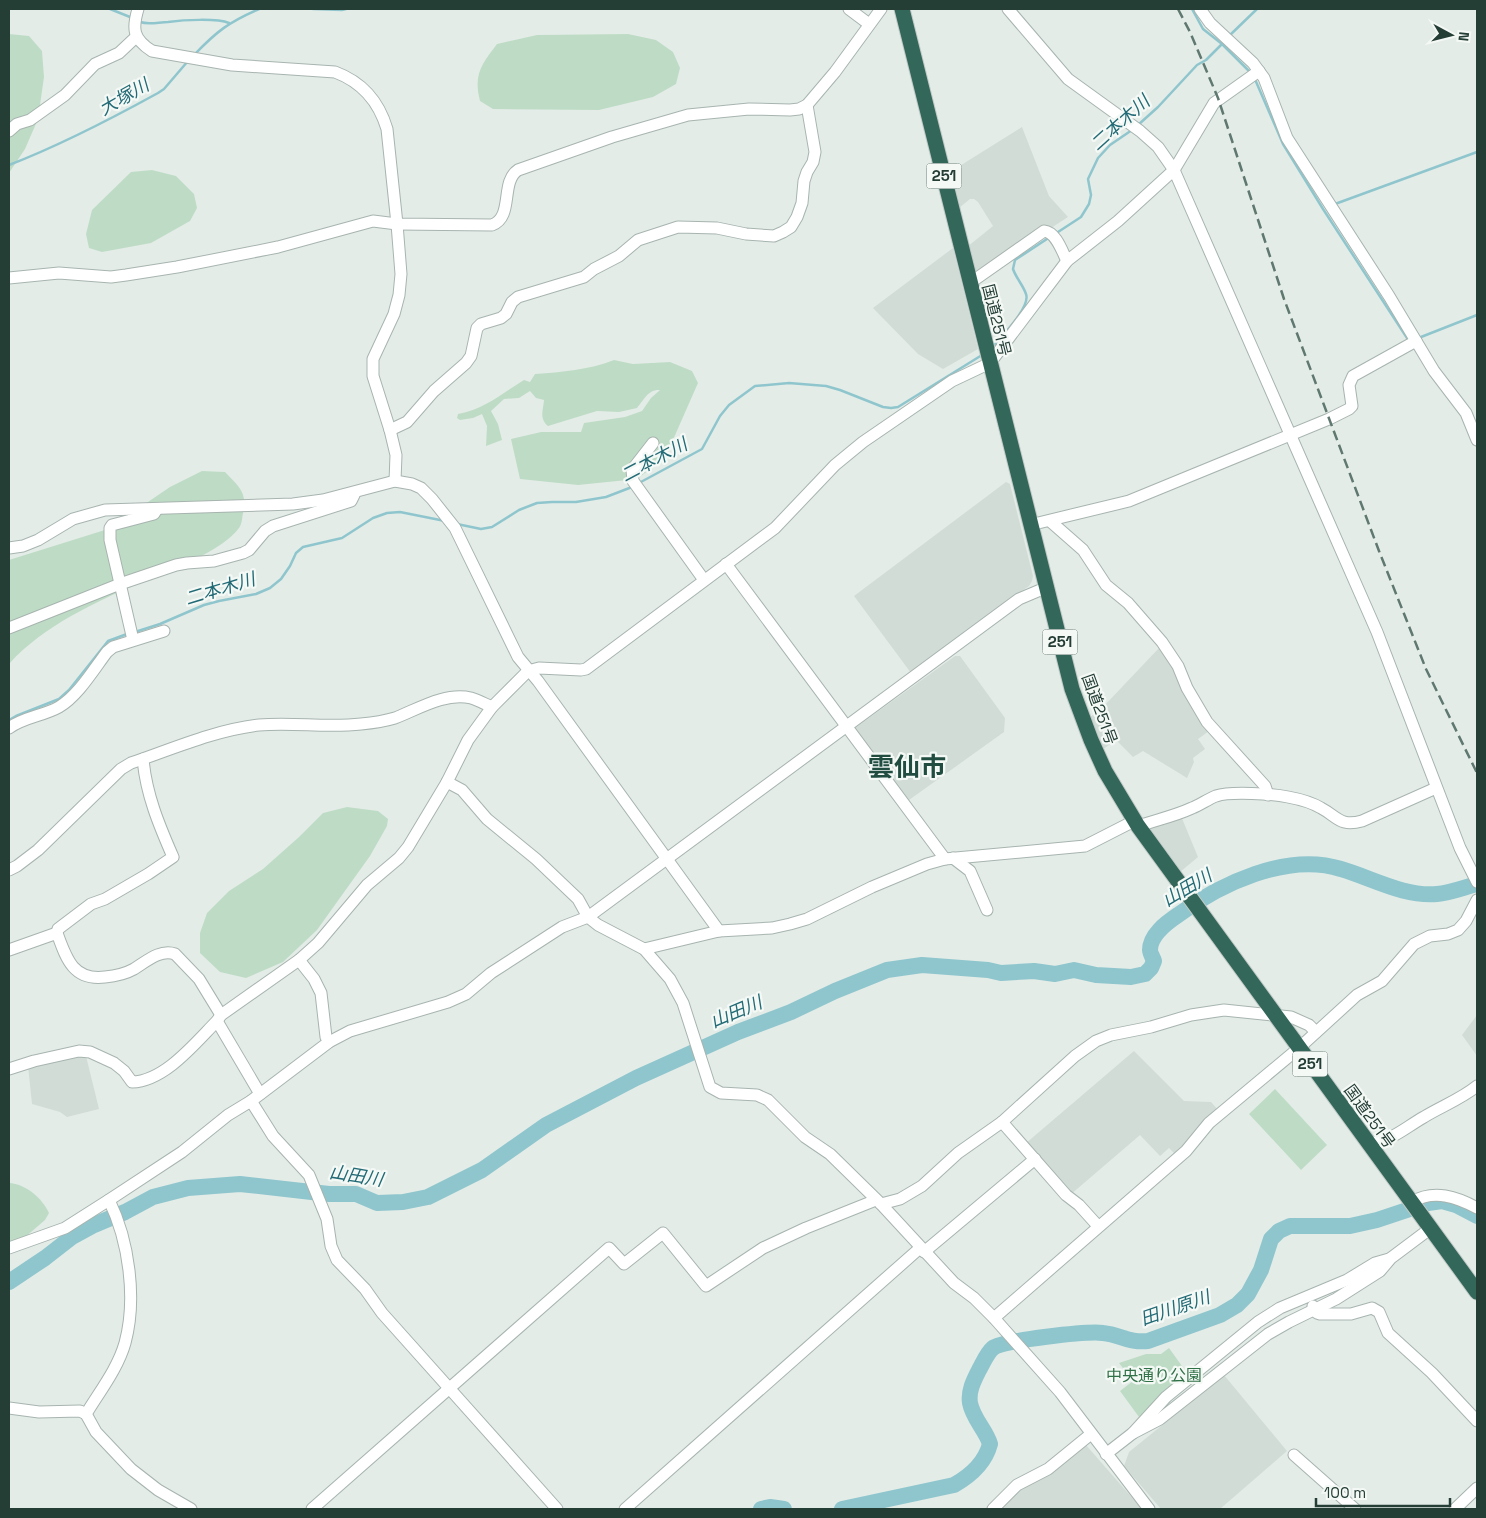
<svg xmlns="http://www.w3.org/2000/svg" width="1486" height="1518" viewBox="0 0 1486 1518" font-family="'Space Grotesk','Noto Sans JP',sans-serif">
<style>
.built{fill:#d2dcd7}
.green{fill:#bedcc5}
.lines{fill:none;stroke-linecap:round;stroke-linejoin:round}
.stream{stroke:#8fc6cd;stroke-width:2.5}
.river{stroke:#8fc6cd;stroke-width:16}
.minor-casing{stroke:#a7b4af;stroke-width:13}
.highway-casing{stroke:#c2c9c6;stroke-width:17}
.minor{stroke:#fff;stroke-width:11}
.highway{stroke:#32675a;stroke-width:15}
.rail{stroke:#5f7870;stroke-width:2.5;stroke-dasharray:10 5;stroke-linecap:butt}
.labels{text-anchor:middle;stroke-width:4.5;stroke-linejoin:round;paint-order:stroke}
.shield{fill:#f4f9f6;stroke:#62756f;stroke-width:1}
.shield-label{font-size:15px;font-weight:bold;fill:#243d35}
.street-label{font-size:16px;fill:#243d35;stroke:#f4f9f6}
.park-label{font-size:16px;fill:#317147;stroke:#f4f9f6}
.water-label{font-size:18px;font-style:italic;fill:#226a75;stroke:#f4f9f6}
.town-label{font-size:26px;font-weight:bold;fill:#214d41;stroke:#f4f9f6}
</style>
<rect width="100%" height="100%" fill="#e4ece8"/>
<g class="built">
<path d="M1022 127 1049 196 1068 217 974 278 967 247 993 226 978 202 974 199H970L959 208 950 172Z"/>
<path d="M953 248 978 349 943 369 918 354 873 308Z"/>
<path d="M1006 482 1010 484 1033 576 1032 581 1029 586 911 673 854 596Z"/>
<path d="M1160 647 1209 731 1198 739 1205 749 1193 758 1194 762 1187 778 1143 751 1133 757 1116 740 1102 750 1089 718 1104 706Z"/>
<path d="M955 656H960L1005 718 1004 732 909 800 855 730V728Z"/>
<path d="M1181 816 1198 857 1180 872 1148 829Z"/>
<path d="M1477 1015V1056L1462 1035Z"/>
<path d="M1134 1051 1184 1101 1211 1102 1219 1111 1176 1155 1169 1148 1160 1156 1140 1135 1070 1195 1025 1144Z"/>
<path d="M81 1055 86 1056 99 1109 67 1117 60 1112 32 1104 28 1066Z"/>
<path d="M1224 1375 1287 1451 1220 1509H1161L1124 1466 1129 1452Z"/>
<path d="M1086 1445 1142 1509H997L1019 1490 1047 1475Z"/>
</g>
<g class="green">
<path d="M9 34 29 36 42 51 44 77 38 119 25 149 9 173Z"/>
<path d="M628 34 656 40 673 52 680 68 676 84 653 97 599 110 493 109 480 101C473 74 482 64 497 44L537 35Z"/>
<path d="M152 170 176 176 194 194 197 208 190 221 151 243 102 252 89 248 86 234 92 210 131 172Z"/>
<path d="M614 360 633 364 670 362 692 371 698 383 665 458 637 479 578 485 520 479 511 439 541 432H581L584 423 625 417 642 411 651 398 660 390C648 389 644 400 637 408L619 412 597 411 548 426C539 418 543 411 544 400L536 398 530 391 519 398 504 399 491 411 498 424 502 440 486 446 487 426 482 414 473 418 460 420 457 418 458 414C485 409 501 394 524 380L530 382 535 374C562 372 588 370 614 360Z"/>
<path d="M202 471 225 472C238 486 248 492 243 513 242 518 242 524 239 528 221 552 172 569 144 581 96 602 44 625 9 664V560L108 529 170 487Z"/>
<path d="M347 807 378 811 388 819 387 826 370 856 317 930 283 962 246 978 220 972 200 953V933L207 913 229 891 263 869 299 837 323 813Z"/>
<path d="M1275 1089 1327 1145 1301 1170 1249 1114Z"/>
<path d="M9 1183C26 1184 42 1198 49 1213L45 1220 9 1251Z"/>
<path d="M1169 1348 1187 1373 1139 1417 1120 1391 1133 1381 1119 1363 1146 1354H1161Z"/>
</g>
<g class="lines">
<g class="stream">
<path d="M110 9 130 17"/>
<path d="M313 9 342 10 346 9"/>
<path d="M1192 9 1203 29 1222 44 1251 73"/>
<path d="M140 22C149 25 159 22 168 22 183 20 217 18 229 23"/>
<path d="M1229 36 1257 9"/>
<path d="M194 55C217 31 229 22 259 9"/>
<path d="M1254 77 1283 144 1323 209 1407 338"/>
<path d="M1138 125 1158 107 1197 65 1206 60 1224 42"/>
<path d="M9 165C61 145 109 120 158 93L164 89 188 61"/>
<path d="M1335 204 1477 152"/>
<path d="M1055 234 1081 217 1089 204 1091 195 1088 179 1098 158 1110 145 1132 130"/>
<path d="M1421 337 1477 315"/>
<path d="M993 347C1001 337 1031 307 1026 294 1023 285 1016 278 1013 269L1015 260 1050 237"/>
<path d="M639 483 702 449 720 416 729 405 755 386 789 383 826 386 840 390 883 407 891 408 898 407 982 355"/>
<path d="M457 524 481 529 492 527 519 510 537 503 552 502H576L606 497 632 487"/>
<path d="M135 632 160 624 204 605 219 601 256 594 270 588 281 579 290 566 296 553 303 547 342 538 373 518 387 513 400 512 445 521"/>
<path d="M9 720 16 716 59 699 69 690 108 641 127 634"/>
</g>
<g class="river">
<path d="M9 1282 45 1258 72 1237 94 1225 125 1212 153 1197 188 1188 240 1184 329 1194H356L377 1203 403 1202 428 1197 482 1170 546 1125 636 1078 738 1032 791 1012 835 991 887 970 922 965 988 970 1001 973 1034 971 1055 974 1074 970 1096 975 1131 977 1145 974 1151 968 1154 961C1153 958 1150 953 1150 950 1150 935 1166 923 1178 915 1220 884 1287 852 1341 869 1372 878 1404 897 1437 894 1450 893 1465 887 1477 884"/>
<path d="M761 1509 770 1507 784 1509"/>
<path d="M842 1509 954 1485C970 1476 985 1463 990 1444 986 1430 973 1419 970 1403 968 1391 974 1380 979 1370 983 1363 987 1353 993 1348 1003 1340 1089 1331 1103 1333 1121 1335 1129 1343 1148 1341L1220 1315 1237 1305 1248 1294 1261 1270 1271 1239 1279 1231 1290 1226H1350L1377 1220 1428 1203 1442 1201 1456 1205 1477 1216"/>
</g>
<defs>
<g id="minor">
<path d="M138 9C132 29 133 39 152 51L232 65 335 72C362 82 379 102 387 129L397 224 401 274 399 295 394 314 373 359V376L390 430 396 455 395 481"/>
<path d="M849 9 869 24"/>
<path d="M1008 9 1068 79 1140 131 1158 147 1174 170 1377 632 1460 848 1477 882"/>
<path d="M1200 9 1210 23 1253 63 1264 78 1287 138 1389 296 1434 371 1466 413 1477 440"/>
<path d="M9 131 17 124 30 120 65 95 95 64 119 53 136 37"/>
<path d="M9 278 59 273 111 277 126 275 177 267 278 247 373 221 397 224 492 225C514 217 500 182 518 170L612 137 688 115 749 109 790 110 799 109 807 105 835 72 881 9"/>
<path d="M970 283 1044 231C1056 232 1062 251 1067 261"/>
<path d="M390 430 407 422 434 391 466 363 471 356 477 328 481 324 501 318 506 314 512 302 518 297 584 277 594 269 619 256 638 240 678 227 717 228 746 234 774 236 783 232 791 227 797 217 802 203 804 181 807 172 813 162 815 152 807 105"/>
<path d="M653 443 632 470 633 481 704 580"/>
<path d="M1050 521 1083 550 1106 585 1128 603 1162 642 1178 666 1187 688 1207 722 1265 786 1268 795"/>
<path d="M1030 525 1129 501 1329 419 1349 409 1352 406 1349 385 1353 376 1416 341"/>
<path d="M9 548 23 546 38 540 73 519 105 510 293 504 323 500 395 481 412 484 421 488 432 499 455 528 518 657 538 681 719 931"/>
<path d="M726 564 945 859"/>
<path d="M9 628 120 584 176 565 187 563 214 561 243 553 249 550 265 531 273 526 351 501 354 495"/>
<path d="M133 640 110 540V528L112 525 154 514 157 509"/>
<path d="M9 728C24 717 43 716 59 707 78 696 94 669 107 652L113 647 164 631"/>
<path d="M447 782 462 790 487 819 536 859 578 899 588 917 598 925 644 949 670 979 683 1003 710 1087 721 1093 757 1095 768 1100 805 1137 830 1154 881 1204 954 1283 974 1298 994 1318 1060 1392 1149 1509"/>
<path d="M1138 826C1156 820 1175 816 1192 808 1200 805 1208 799 1216 796 1231 791 1273 794 1288 797 1299 799 1311 802 1321 808 1338 817 1340 827 1362 821L1436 788"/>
<path d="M953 858 970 871 987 910"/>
<path d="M9 870 17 866 38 850 121 769 131 763C172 749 215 730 259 725 293 722 327 728 361 724 372 723 385 721 395 718 418 709 445 692 471 698 478 700 485 704 492 707"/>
<path d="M57 933 58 929 91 904 105 899 148 874 173 857C159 825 146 794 143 759"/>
<path d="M644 949 719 931 772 928 790 924 807 919 872 887 927 864 945 859 1085 846 1134 821"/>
<path d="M9 950 57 933C66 958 73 981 105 977 116 976 125 974 134 969 147 961 160 949 175 954L199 979 221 1015"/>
<path d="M299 960 314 979 321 993 326 1037 329 1042"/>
<path d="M217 1021 260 1094"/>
<path d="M9 1069 34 1061 79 1051 90 1052 114 1063 124 1071 132 1082C165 1081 195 1043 217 1021L221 1015 299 960 318 943 367 885 399 858 408 847 447 782 468 740 492 707 528 671 539 668 581 670 586 669 775 528 835 465 863 442 952 381 990 363 1067 261 1118 221 1174 170 1214 103 1259 71"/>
<path d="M251 1101 273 1136 309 1175 327 1219 331 1246 337 1260 365 1289 382 1313 557 1509"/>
<path d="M1002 1122 1066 1195 1079 1205 1098 1226"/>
<path d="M1369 1143C1394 1140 1403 1129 1424 1117 1442 1106 1461 1099 1477 1086"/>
<path d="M1412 1202C1434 1189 1457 1197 1477 1208"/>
<path d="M881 1204 900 1199 922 1186 958 1153 1002 1122 1075 1056 1096 1041 1111 1035 1151 1027 1191 1015 1224 1010 1291 1017 1309 1025 1316 1032"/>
<path d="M9 1248 65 1228 109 1200 182 1152 228 1115 251 1101 329 1042 350 1031 448 1002 466 994 491 973 562 927 588 917 1019 599 1045 588"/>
<path d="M924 1252 1035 1159"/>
<path d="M1313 1306 1317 1313 1320 1314H1351L1372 1308 1379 1312 1388 1333 1432 1373 1477 1421"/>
<path d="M994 1318 1186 1151 1209 1123 1299 1048 1357 995 1382 981 1414 944 1430 936 1448 934 1458 930 1466 921 1477 900"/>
<path d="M9 1408 39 1412 80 1411 86 1414 96 1432 131 1469 158 1490 191 1509"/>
<path d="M86 1414C100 1391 118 1368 125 1343 137 1299 129 1241 109 1200"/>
<path d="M1133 1433 1160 1419 1268 1334 1289 1322 1336 1299 1380 1271 1391 1258 1431 1228"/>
<path d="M1106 1454 1133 1433 1166 1397 1258 1322 1280 1308 1347 1280 1375 1263 1389 1259"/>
<path d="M1294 1455 1355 1509"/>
<path d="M312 1509 609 1248 624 1264 663 1233 706 1286 763 1248 806 1228 876 1200"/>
<path d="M625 1509 920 1248"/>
<path d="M993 1509 1017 1485 1048 1469 1091 1434"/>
<path d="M1455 1509 1477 1488"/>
</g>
<path id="highway" d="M902 9 1072 689 1091 740 1105 771 1138 826 1477 1292"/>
</defs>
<use href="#minor" class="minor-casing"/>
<use href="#highway" class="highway-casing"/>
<use href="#minor" class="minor"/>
<use href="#highway" class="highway"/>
<path class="rail" d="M1178 9 1190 32 1218 98 1284 299 1379 551 1426 669 1477 773"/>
</g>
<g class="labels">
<g class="shield">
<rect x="926.5" y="163.5" width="35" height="25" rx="4"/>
<rect x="1042.5" y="629.5" width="35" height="25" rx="4"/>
<rect x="1292.5" y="1051.5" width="35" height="25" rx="4"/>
</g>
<g class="shield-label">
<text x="944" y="181">251</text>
<text x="1060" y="647">251</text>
<text x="1310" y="1069">251</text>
</g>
<g class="street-label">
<text transform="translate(997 320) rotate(76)" y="6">国道251号</text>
<text transform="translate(1100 709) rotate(70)" y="6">国道251号</text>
<text transform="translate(1370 1116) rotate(54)" y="6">国道251号</text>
</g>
<g class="park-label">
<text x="1154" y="1381">中央通り公園</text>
</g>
<g class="water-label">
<text transform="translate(124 97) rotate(-30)" y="6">大塚川</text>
<text transform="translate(1120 123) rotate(-42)" y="6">二本木川</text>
<text transform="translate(654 460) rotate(-28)" y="6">二本木川</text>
<text transform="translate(220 589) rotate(-17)" y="6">二本木川</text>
<text transform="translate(1187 888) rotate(-31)" y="6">山田川</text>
<text transform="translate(736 1012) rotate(-23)" y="6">山田川</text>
<text transform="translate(356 1176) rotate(9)" y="6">山田川</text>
<text transform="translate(1175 1308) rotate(-19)" y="6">田川原川</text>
</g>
<g class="town-label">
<text x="907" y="776">雲仙市</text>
</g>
</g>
<rect width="1486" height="1518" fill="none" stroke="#243d35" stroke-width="20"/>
<g transform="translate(1451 35) rotate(97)" stroke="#f4f9f6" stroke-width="4" paint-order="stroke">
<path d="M0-4L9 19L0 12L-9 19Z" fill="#243d35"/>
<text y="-8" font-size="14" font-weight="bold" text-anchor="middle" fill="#243d35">N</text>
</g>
<path d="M1316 1498v8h134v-8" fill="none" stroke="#243d35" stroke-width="2.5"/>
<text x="1324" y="1498" font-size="15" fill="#243d35" stroke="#f4f9f6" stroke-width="4" paint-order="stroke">100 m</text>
</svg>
